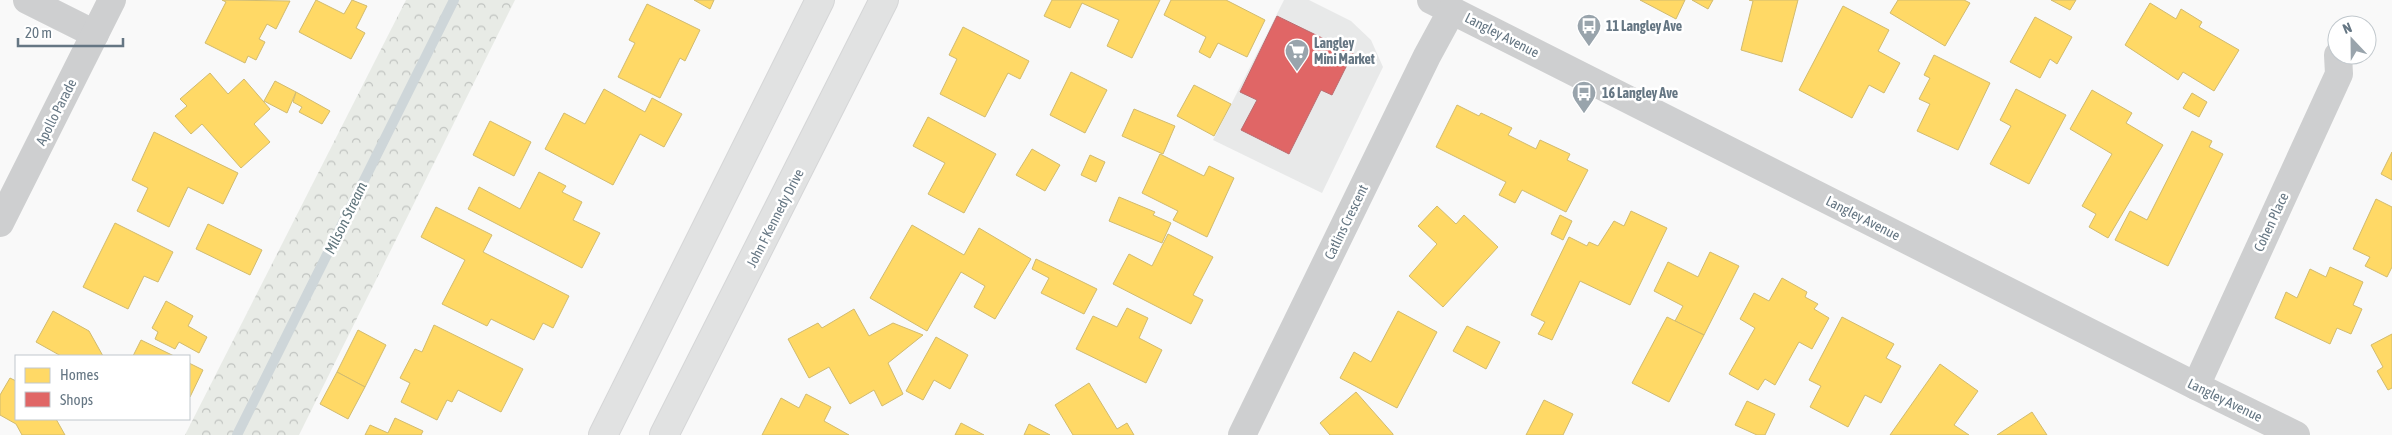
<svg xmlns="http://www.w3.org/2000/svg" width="2392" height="435" viewBox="0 0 2392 435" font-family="'Asap Condensed',sans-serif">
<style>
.built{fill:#e8e9e9}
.park{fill:url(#park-crowns)}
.homes{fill:#ffd966;stroke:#d1bb6f}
.shops{fill:#e06666;stroke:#bb6b6f}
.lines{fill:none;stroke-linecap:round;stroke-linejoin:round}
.stream{stroke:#ced6d9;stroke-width:10}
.secondary-casing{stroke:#d5d6d7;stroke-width:30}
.minor{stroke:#cecfd0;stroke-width:28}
.secondary{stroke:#e1e2e2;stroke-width:28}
.labels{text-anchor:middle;stroke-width:5;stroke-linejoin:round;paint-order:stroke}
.poi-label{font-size:14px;font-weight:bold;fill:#657683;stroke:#fff;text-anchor:start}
.street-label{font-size:14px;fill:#657683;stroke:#fff}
.water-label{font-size:15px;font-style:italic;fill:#60757c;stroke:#fff}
</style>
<defs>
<pattern id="park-crowns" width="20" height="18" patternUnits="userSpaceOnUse" patternTransform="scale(1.25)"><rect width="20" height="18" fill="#e8ebe6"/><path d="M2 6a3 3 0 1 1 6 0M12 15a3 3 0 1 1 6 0" fill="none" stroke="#c0c3c0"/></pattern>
</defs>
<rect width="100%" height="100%" fill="#f9f9f9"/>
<path class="built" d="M1284 0H1309L1351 21 1371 40 1383 67 1322 193 1213 140Z"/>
<path class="park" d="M406 0H515L299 435H185Z"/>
<g class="homes">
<path d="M222 0 290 1 276 29 267 24 259 39 265 42 256 60 248 56 245 63 205 43 226 2Z"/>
<path d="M316 0 344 14 352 0 367 6 356 28 365 33 351 59 299 32Z"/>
<path d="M694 0H714L710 9Z"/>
<path d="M1052 0H1160L1132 58 1107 46 1119 20 1082 3 1070 28 1044 16Z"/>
<path d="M1171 0H1226L1265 20 1247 57 1218 43 1210 58 1199 52 1206 37 1164 15Z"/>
<path d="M1640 0H1685L1676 19Z"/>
<path d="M1692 0H1713L1708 9Z"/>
<path d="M1749 0H1798L1782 62 1741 50 1753 1Z"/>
<path d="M1898 0H1964L1970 3 1945 46 1890 13Z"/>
<path d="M2051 0H2076L2070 10Z"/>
<path d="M2150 3 2176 19 2181 9 2202 22 2199 27 2239 50 2214 91 2183 72 2178 80 2125 45Z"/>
<path d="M647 4 700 30 685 61 680 58 660 98 618 77 635 43 629 40Z"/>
<path d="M1843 6 1889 30 1878 51 1900 63 1884 93 1869 85 1852 118 1799 90Z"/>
<path d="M2035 17 2072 37 2057 64 2050 59 2040 78 2010 62Z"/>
<path d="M963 27 1029 61 1020 79 1008 73 985 117 940 94 957 59 949 55Z"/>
<path d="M1934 55 1990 83 1958 150 1917 131 1930 104 1919 99 1930 78 1924 75Z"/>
<path d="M1071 72 1107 90 1085 133 1050 115Z"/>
<path d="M210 73 228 94 244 79 270 109 254 124 270 142 241 168 202 124 191 134 175 116 187 106 180 99Z"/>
<path d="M275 81 296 92 287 113 264 101Z"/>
<path d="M1194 85 1231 104 1214 136 1177 116Z"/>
<path d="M604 89 645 112 652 98 682 114 664 147 640 134 613 185 545 149 564 113 585 124Z"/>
<path d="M2016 89 2066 115 2029 184 1990 164 2011 126 2000 120Z"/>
<path d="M2092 90 2132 113 2126 123 2163 145 2108 238 2089 227 2096 214 2082 206 2112 154 2070 129Z"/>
<path d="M296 92 330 111 322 124 299 112 302 107 293 102Z"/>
<path d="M2192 93 2207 102 2199 117 2183 108Z"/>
<path d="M1457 105 1479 116 1481 113 1512 128 1508 135 1536 149 1540 140 1570 154 1567 160 1588 170 1566 212 1522 190 1515 203 1499 195 1506 182 1436 147Z"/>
<path d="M1134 109 1175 126 1163 154 1122 136Z"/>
<path d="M928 117 996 154 964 213 928 194 945 163 913 146Z"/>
<path d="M490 121 531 142 514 176 473 155Z"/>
<path d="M2192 131 2212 141 2209 147 2223 154 2168 266 2115 240 2130 211 2147 220Z"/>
<path d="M154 132 238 173 223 204 188 187 169 227 137 211 148 188 132 180Z"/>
<path d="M1032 149 1060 165 1045 191 1016 175Z"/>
<path d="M2392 152V180L2381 174Z"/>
<path d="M1160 154 1204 176 1209 166 1234 178 1207 237 1173 220 1178 211 1142 193Z"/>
<path d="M1090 155 1105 162 1096 182 1081 175Z"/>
<path d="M539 172 566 186 562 192 582 202 573 220 600 233 582 268 468 209 479 187 520 209Z"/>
<path d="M1119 197 1155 212 1153 215 1171 223 1162 243 1109 221Z"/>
<path d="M2376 199 2392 207V267L2387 277 2365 266 2370 257 2353 249Z"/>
<path d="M1437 206 1456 224 1464 215 1498 247 1443 307 1409 276 1437 244 1418 226Z"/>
<path d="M436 207 492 235 483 252 569 296 553 328 543 323 534 340 491 319 487 326 442 304 465 260 421 237Z"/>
<path d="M1631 211 1667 228 1630 305 1580 281 1552 340 1538 334 1545 322 1531 315 1569 237 1587 246 1589 242 1598 246 1614 221 1624 226Z"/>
<path d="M1560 215 1572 221 1563 240 1551 234Z"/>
<path d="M115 223 173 252 158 282 144 276 128 309 83 287Z"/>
<path d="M208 224 262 250 250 275 196 249Z"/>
<path d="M912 225 964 255 979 228 1031 259 995 319 974 307 985 286 961 272 927 331 870 298Z"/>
<path d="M1168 234 1213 257 1193 295 1203 300 1191 324 1113 284 1129 254 1152 266Z"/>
<path d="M1710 252 1739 266 1704 335 1675 321 1683 306 1654 291 1668 262 1698 277Z"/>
<path d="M1036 259 1097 289 1084 314 1041 293 1049 278 1032 269Z"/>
<path d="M2330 267 2363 282 2353 305 2362 309 2351 334 2337 328 2330 344 2275 318 2286 292 2297 298 2310 269 2326 277Z"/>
<path d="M1782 278 1807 292 1805 297 1818 304 1814 309 1829 318 1812 349 1799 342 1775 385 1765 379 1758 390 1729 374 1755 328 1740 319 1754 293 1769 301Z"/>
<path d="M166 301 193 316 188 326 207 337 199 353 179 342 175 349 155 339 158 332 152 328Z"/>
<path d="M1127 308 1148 318 1139 338 1162 350 1146 383 1076 349 1093 316 1117 327Z"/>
<path d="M854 309 869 336 893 323 923 335 888 363 903 394 882 406 874 390 850 404 829 367 809 378 788 339 818 323 822 328Z"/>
<path d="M53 311 89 331 103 356H61L36 342Z"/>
<path d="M1398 311 1437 332 1397 408 1340 378 1354 352 1371 362Z"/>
<path d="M1667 317 1704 335 1669 402 1632 383Z"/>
<path d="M1842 317 1894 344 1886 358 1901 366 1881 403 1865 395 1848 427 1810 407 1821 386 1809 380Z"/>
<path d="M434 325 523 369 501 412 458 390 452 402 447 400 437 420 401 402 410 383 400 378 415 349 422 352Z"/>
<path d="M1467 326 1500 342 1486 369 1453 351Z"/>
<path d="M358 330 386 345 365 387 337 372Z"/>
<path d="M2392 334V388L2388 390 2377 371 2383 367 2371 345Z"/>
<path d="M936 337 968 355 950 389 934 380 923 400 906 391Z"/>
<path d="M141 340 174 356H133Z"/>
<path d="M189 363 203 370 190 397H189Z"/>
<path d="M1940 364 1978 391 1954 425 1969 435H1890Z"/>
<path d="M337 372 365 387 348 419 320 404Z"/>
<path d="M10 378 16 381V419H56L65 435H22L16 424 0 415V395Z"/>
<path d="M1089 383 1117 429 1127 423 1134 435H1073L1055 405Z"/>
<path d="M1356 392 1393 434V435H1330L1320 423Z"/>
<path d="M806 394 831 407 824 421 849 435H762L781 398 799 408Z"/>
<path d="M1544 400 1573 414 1563 435H1526Z"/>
<path d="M1747 401 1775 414 1765 435H1757L1735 425Z"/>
<path d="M2032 412 2047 435H1997Z"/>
<path d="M395 418 423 431 421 435H365L370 425 388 433Z"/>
<path d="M961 423 984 435H955Z"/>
<path d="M1029 424 1050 435H1024Z"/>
</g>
<path class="shops" d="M1277 16 1353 53 1332 95 1321 90 1289 154 1241 130 1257 100 1240 92Z"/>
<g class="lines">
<path class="stream" d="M237 435 454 0"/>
<defs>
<g id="secondary">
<path d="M603 435 820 0"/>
<path d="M664 435 884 0"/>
</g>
</defs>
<use href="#secondary" class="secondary-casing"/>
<g class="minor">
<path d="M27 0 95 34"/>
<path d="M1431 0 2196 386 2296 435"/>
<path d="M0 223 112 0"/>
<path d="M2196 386 2339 74 2338 55"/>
<path d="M1242 435 1427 56 1452 10"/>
</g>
<use href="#secondary" class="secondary"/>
</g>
<defs>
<symbol id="bus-pin" viewBox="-11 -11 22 30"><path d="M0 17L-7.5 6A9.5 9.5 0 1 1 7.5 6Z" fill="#99a4ac" stroke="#fff"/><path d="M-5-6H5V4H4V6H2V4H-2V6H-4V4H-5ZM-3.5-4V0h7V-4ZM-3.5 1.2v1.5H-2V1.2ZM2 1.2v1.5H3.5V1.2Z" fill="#fff"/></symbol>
<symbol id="supermarket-pin" viewBox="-11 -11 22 30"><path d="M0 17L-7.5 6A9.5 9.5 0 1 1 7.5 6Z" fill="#99a4ac" stroke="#fff"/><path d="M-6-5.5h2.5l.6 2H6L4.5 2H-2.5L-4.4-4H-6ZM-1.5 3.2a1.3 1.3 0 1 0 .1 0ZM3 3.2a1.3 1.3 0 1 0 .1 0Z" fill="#fff"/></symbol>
</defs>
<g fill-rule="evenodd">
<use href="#bus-pin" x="1575" y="12" width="28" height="38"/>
<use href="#supermarket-pin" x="1283" y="37" width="28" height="38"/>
<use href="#bus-pin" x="1570" y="79" width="28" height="38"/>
</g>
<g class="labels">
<g class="poi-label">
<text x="1606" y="31">11 Langley Ave</text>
<text x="1314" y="48">Langley<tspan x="1314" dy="16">Mini Market</tspan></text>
<text x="1602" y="98">16 Langley Ave</text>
</g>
<g class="street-label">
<text transform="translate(1502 35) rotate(27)" y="5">Langley Avenue</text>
<text transform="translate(56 112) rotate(-63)" y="5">Apollo Parade</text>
<text transform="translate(775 218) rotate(-63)" y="5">John F Kennedy Drive</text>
<text transform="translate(1863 218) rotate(27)" y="5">Langley Avenue</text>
<text transform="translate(1346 222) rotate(-64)" y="5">Catlins Crescent</text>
<text transform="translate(2271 222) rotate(-65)" y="5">Cohen Place</text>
<text transform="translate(2225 400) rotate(26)" y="5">Langley Avenue</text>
</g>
<g class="water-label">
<text transform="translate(346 218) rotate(-64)" y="5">Milson Stream</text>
</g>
</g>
<rect x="15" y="355" width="175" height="65" fill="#ffffff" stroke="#c1c8cd"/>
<rect x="25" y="368" width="25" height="15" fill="#ffd966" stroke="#c1c8cd"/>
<text x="60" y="380" font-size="15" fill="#657683">Homes</text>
<rect x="25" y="392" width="25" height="15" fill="#e06666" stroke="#c1c8cd"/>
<text x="60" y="405" font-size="15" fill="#657683">Shops</text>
<g transform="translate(2352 40) rotate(338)"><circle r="24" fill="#ffffff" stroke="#c1c8cd"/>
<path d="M0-4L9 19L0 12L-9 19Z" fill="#99a4ac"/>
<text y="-8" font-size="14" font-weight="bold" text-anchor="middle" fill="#657683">N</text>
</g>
<path d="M18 38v8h105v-8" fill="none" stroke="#657683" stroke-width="2.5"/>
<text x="25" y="38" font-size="15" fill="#657683" stroke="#ffffff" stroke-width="4" paint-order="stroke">20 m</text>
</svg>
